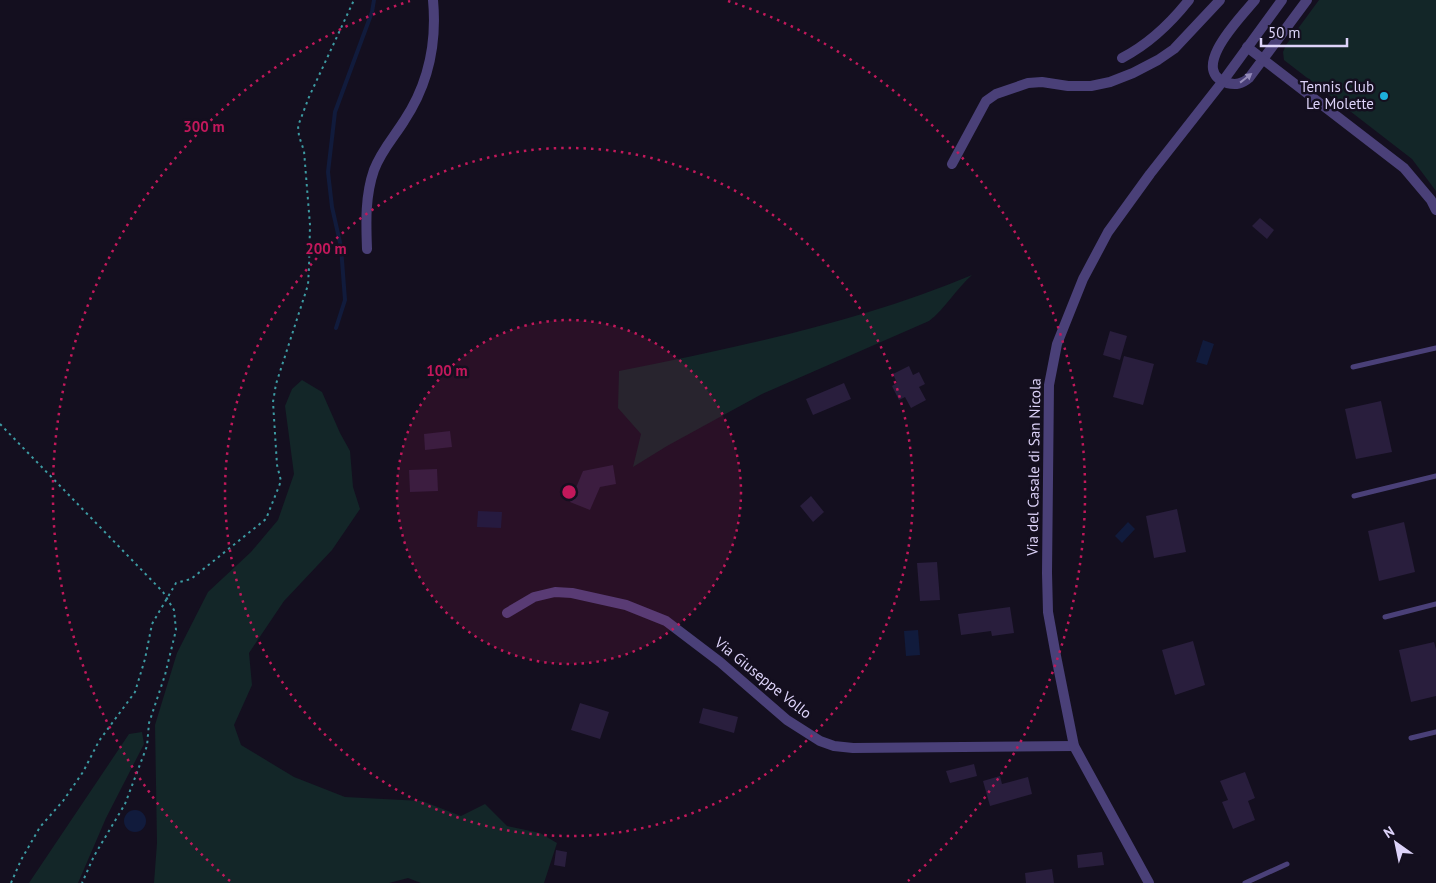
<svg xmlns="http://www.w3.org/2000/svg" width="1436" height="883" viewBox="0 0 1436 883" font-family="'PT Sans',sans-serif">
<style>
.green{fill:#132628}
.water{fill:#111b3c}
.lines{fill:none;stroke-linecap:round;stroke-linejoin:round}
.stream{stroke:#111b3c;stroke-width:4}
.building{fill:#291e3d}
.path{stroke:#3d9ba3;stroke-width:2;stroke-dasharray:2.5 4;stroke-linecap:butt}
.lane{stroke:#4a4078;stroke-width:5}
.street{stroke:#4a4078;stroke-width:10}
.oneway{fill:#948ab8}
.ring{fill:none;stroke:#c2185b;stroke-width:2.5;stroke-dasharray:2.5 5}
.poi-dot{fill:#1daddb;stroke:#140f1f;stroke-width:2}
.labels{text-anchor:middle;stroke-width:5;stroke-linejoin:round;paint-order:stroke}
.poi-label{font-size:15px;fill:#ddd3f9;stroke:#140f1f;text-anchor:end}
.street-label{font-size:15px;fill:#ddd3f9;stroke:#140f1f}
.centre{fill:#c2185b;stroke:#140f1f;stroke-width:2.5}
.ring-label{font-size:15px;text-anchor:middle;font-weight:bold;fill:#c2185b;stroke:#140f1f;stroke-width:5;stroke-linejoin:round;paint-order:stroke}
</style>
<rect width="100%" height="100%" fill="#140f1f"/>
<g class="green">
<path d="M1319 0H1436V191L1412 159 1284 60 1283 52 1286 45Z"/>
<path d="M972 275C956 289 945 309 929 321L762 394 667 446 633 467 641 434 618 408 619 371C738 347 860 322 972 275Z"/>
<path d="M302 380 322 392 340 433 350 451 353 487 360 509 332 550 284 601 249 653 252 685 234 725 241 745 294 777 345 797 422 801 461 816 485 804 507 826 540 833 557 843 544 883H421L408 878 389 883H154L157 843 155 725 177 653 208 592 251 552 278 520 294 474 285 406 292 389Z"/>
<path d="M142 732 144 744 106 818 78 883H29L129 734Z"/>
</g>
<g class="water">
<path d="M1203 340 1214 344 1207 365 1196 362Z"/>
<path d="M478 511 502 512 501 528 477 527Z"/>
<path d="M1128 522 1135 529 1122 543 1115 536Z"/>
<path d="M918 630 920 655 906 656 904 631Z"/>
<circle cx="135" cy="821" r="11"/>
</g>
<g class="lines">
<path class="stream" d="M336 328 345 300 341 247 332 207 328 172 332 138 335 112 372 12 374 0"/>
</g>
<g class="building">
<path d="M1260 218 1274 230 1267 239 1252 226Z"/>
<path d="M1110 331 1127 336 1120 360 1103 355Z"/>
<path d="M1124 356 1154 364 1143 405 1113 397Z"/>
<path d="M909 366 913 375 919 372 925 384 919 387 926 400 911 408 905 397 899 400 892 386 897 383 893 374Z"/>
<path d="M844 383 851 399 813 415 806 399Z"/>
<path d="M1381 401 1392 452 1356 459 1345 409Z"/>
<path d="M450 431 452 447 425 450 424 434Z"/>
<path d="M613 465 616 484 600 487 590 510 570 502 583 471Z"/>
<path d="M437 469 438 491 410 492 409 470Z"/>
<path d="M811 496 824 512 813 522 800 506Z"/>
<path d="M1177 509 1186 552 1154 558 1146 516Z"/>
<path d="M1404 522 1415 572 1379 581 1368 531Z"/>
<path d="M937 562 940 600 920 601 917 563Z"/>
<path d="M1010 607 1014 633 992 636 991 631 961 635 958 614Z"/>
<path d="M1193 641 1205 685 1175 695 1162 650Z"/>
<path d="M1434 642 1436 649V696L1411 702 1399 650Z"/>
<path d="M580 703 609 712 600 739 571 730Z"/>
<path d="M703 708 738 717 734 733 699 723Z"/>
<path d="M974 764 977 776 950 783 946 771Z"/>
<path d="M1245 772 1255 798 1248 801 1255 820 1233 829 1222 802 1228 800 1220 781Z"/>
<path d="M1000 776 1002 784 1028 777 1032 794 990 806 983 781Z"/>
<path d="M556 850 567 852 565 867 554 865Z"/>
<path d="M1102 852 1104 865 1078 868 1077 855Z"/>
<path d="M1052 869 1054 883H1026L1025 873Z"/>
</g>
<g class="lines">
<g class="path">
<path d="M0 424 163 592 174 610 176 630 165 675 149 723 147 746 125 804 94 856 82 883"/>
<path d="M11 883 21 860 40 827 63 801 83 772 99 741 135 692 145 659 152 624 176 583 191 579 266 519 281 481 277 465 273 402 276 384 308 285 309 267 310 225 304 151 299 136 298 126 309 97 354 0"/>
</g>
<g class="lane">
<path d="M1353 367 1436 348"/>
<path d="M1354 496 1436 476"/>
<path d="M1385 617 1436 604"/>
<path d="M1411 738 1436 732"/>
<path d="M1245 883 1287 864"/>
</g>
<g class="street">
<path d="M1255 0C1243 15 1187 70 1227 83 1236 85 1242 84 1249 78L1307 0"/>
<path d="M1247 47 1404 168 1431 200 1436 210"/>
<path d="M1122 58C1149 44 1170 24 1189 0"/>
<path d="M952 164 986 101 996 94 1028 83 1042 82 1068 86H1091L1110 82 1133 73 1158 60 1174 49 1220 0"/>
<path d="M367 249C366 222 365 196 374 170 381 151 394 137 404 121 428 85 437 43 433 0"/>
<path d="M507 613 534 597 555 592 572 593 626 605 666 621 720 662 787 720 820 741 834 746 853 748 1074 746"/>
<path d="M1149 883 1074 746 1056 656 1048 612 1047 573 1049 385 1057 344 1083 279 1108 232 1150 174 1223 81 1282 0"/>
</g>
</g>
<defs><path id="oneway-solid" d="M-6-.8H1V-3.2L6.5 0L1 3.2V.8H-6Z" transform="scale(1.25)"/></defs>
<use class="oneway" href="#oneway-solid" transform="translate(1246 78) rotate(-38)"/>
<circle cx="569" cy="492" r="172" fill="#c2185b" fill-opacity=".12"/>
<g class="ring">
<circle cx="569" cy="492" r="172"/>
<circle cx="569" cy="492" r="344"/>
<path d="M230 881A516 516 0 0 1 410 1M728 1A516 516 0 0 1 908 881"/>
</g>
<circle class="poi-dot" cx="1384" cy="96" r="5"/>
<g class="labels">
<g class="poi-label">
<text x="1374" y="92">Tennis Club<tspan x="1374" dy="17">Le Molette</tspan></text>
</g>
<g class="street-label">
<text transform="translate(1034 467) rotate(-89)" y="5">Via del Casale di San Nicola</text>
<text transform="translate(763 678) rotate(39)" y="5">Via Giuseppe Vollo</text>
</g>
</g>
<circle cx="569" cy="492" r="8" class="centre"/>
<g class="ring-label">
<text x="204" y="132">300 m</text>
<text x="326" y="254">200 m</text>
<text x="447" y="376">100 m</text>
</g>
<g transform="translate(1396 843) rotate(327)" stroke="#140f1f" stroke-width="4" paint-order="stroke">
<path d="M0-4L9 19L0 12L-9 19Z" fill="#ddd3f9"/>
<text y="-8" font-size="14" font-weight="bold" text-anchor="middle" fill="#ddd3f9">N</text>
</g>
<path d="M1261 38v8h86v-8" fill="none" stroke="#ddd3f9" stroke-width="2.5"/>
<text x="1268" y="38" font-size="15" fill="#ddd3f9" stroke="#140f1f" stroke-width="4" paint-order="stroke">50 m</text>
</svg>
